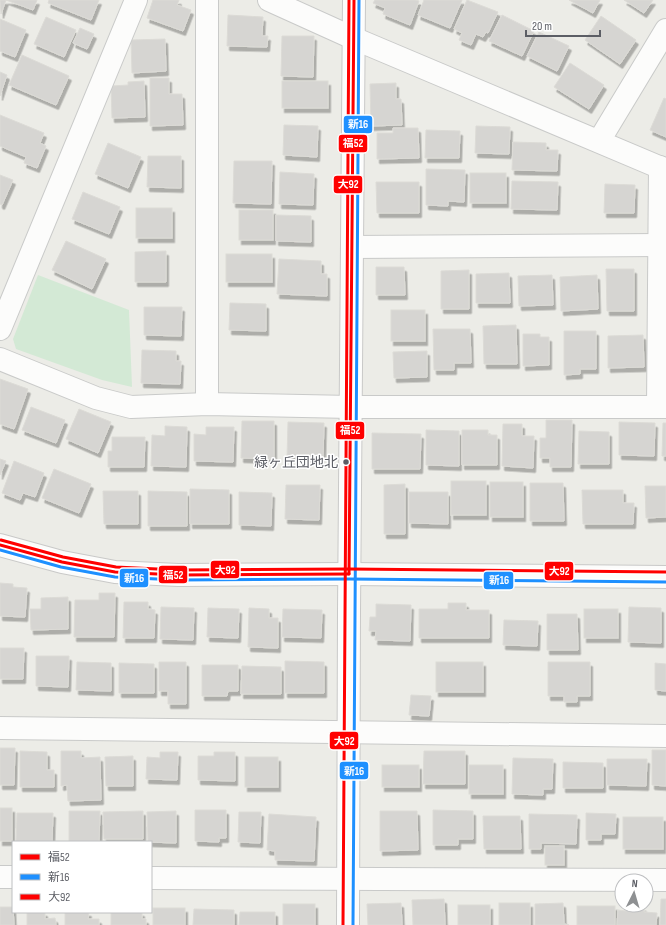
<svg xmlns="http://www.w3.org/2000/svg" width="666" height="925" viewBox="0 0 666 925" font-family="'Sofia Sans Condensed','Noto Sans JP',sans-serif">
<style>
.green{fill:#d3e9d5}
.building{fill:#d6d5d2;stroke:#dcdbd6;filter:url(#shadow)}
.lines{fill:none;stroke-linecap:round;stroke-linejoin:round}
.street-casing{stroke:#c9cac9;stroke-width:24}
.secondary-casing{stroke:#c9c9c8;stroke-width:24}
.street{stroke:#fcfcfb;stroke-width:22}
.secondary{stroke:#fcfcfb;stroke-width:22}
.bus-1-casing{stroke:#fff;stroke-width:6}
.bus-2-casing{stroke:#fff;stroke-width:6}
.bus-3-casing{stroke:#fff;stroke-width:6}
.bus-1{stroke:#f00;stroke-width:3}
.bus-2{stroke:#1e90ff;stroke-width:3}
.bus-3{stroke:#f00;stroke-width:3}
.bus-dot{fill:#5c5e65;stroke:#fff;stroke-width:1.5}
.labels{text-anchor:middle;stroke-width:3;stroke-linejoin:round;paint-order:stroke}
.bus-label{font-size:14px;fill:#5c5e65;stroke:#fff;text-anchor:end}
.line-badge{stroke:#fff;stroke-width:1.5}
.badge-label{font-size:11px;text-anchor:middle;font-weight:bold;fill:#fff}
</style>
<defs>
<filter id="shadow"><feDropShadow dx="2.5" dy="4.5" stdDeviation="0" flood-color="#0004"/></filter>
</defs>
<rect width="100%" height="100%" fill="#ecece7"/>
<path class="green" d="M38 275 129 310 132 387 102 380 16 349 13 339Z"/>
<g class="building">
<path d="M0 0H37L33 10 6 0 1 14Z"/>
<path d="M49 0H99L91 20 48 3Z"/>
<path d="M153 0H179L177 5 191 10 183 31 147 18Z"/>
<path d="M375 0H415L419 1 410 25 383 14 385 8 373 3Z"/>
<path d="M424 0H462L450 28 418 15Z"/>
<path d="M467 0 498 12 488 33 486 32 483 37 476 34 471 45 459 40 462 33 454 29Z"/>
<path d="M569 0H600L593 13Z"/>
<path d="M624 0H653L644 13Z"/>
<path d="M228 15 263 17 262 36H268L267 47 227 46Z"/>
<path d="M502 15 534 31 522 56 489 41Z"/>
<path d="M601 16 636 40 620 64 585 40Z"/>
<path d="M46 17 76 30 64 57 34 44Z"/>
<path d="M0 19 26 30 15 57 0 51Z"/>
<path d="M80 28 94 34 87 49 73 43Z"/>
<path d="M539 32 569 46 557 71 527 56Z"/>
<path d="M282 36H314L313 77 281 76Z"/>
<path d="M165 39 166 71 132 73 131 40Z"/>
<path d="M22 55 69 76 56 105 9 85Z"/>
<path d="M570 63 604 85 589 109 554 87Z"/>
<path d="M0 72 7 75 0 96Z"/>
<path d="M150 78H169V94H182L183 125 150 126Z"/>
<path d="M144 81 145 117 112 118 111 86 128 85V82Z"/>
<rect x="282" y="81" width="46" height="27"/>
<path d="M396 83V99H401L402 125 371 126 370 84Z"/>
<path d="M664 98 666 99V137L650 130Z"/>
<path d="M0 115 44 133 40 143 46 146 37 168 24 163 26 157 0 146Z"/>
<path d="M284 125 318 126 317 157 283 155Z"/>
<path d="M476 126 510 127 509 154 475 153Z"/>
<path d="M393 128H418L419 158 377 159V133H393Z"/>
<path d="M426 130 460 131 459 158H425Z"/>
<path d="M513 142 546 143V150H558L557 171 512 170Z"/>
<path d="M108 143 141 157 128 188 95 174Z"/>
<path d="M148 156H181V188L147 187Z"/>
<path d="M234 161H272L271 204 233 203Z"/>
<path d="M426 169 465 170 464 202 448 201V206L426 205Z"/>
<path d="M280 172 314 174 313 205 279 204Z"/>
<rect x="470" y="173" width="36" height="30"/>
<path d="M0 175 13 180 2 205 0 204Z"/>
<path d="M512 181 558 182 557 210 511 209Z"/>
<path d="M376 182H419V213H377Z"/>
<path d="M605 184 635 185 634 213H604Z"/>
<path d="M83 192 120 207 109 234 72 219Z"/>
<rect x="136" y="208" width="36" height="30"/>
<rect x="239" y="210" width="34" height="30"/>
<path d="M276 215 311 216V242L276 241Z"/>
<path d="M66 241 106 259 92 289 52 270Z"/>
<path d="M166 251V282H135V252Z"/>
<rect x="226" y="254" width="46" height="28"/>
<path d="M279 259 321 261V274H327V296L277 294Z"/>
<path d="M376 267H404L405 295H376Z"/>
<path d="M606 269H634V311H607Z"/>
<path d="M469 270V309H441V271Z"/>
<path d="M509 273 510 303H476V274Z"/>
<path d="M552 275 553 305 519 306 518 276Z"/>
<path d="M597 275 598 309 561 311 560 277Z"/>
<path d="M230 303 266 304V331L229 330Z"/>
<path d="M144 307H182L181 336 144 335Z"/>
<rect x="391" y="310" width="34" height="31"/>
<path d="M516 325 517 364H484L483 326Z"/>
<path d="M433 329H470L471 363H454V370H434Z"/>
<path d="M564 331H596V369H580V374L564 375Z"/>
<path d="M523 334H540V337H549V365L523 366Z"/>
<path d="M643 335 644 367 608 368V336Z"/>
<path d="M142 350 176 351V361H181L180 384 141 383Z"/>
<path d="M427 351V377L394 378 393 352Z"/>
<path d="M0 379 28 389 14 429 0 424Z"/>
<path d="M31 407 65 420 56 443 22 430Z"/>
<path d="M79 409 111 422 98 453 66 439Z"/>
<path d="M546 420H572L571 467H550V458H540V438H546Z"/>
<path d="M242 421H274V459L241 458Z"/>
<path d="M288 422 324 423 323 457H287Z"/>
<path d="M619 422 655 423 654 456 619 455Z"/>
<path d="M663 423H666V456H662Z"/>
<path d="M503 424H522V436H534L533 468 502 466Z"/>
<path d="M165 426 187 427 186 467 151 466 152 435 165 436Z"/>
<path d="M206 427H234L233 462 194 461V434L206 435Z"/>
<path d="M426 430 459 431V466L426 465Z"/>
<path d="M462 430H488V435H497V465H462Z"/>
<path d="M579 431 609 432V464H578Z"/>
<path d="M372 433 421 434 420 469H372Z"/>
<path d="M112 437H145L144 467H108V451H112Z"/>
<path d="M0 459 6 461 0 475Z"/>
<path d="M14 461 44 473 35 497 23 493 20 500 2 493Z"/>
<path d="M54 469 91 484 79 513 42 498Z"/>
<rect x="451" y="481" width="35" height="34"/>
<rect x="490" y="482" width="33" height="35"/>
<path d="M530 483H563L564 521H530Z"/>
<path d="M405 484V534H384V485Z"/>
<path d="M286 485H320L319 520 285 519Z"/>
<path d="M645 486H666V517L646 518Z"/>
<path d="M190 489 229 490V524H190Z"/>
<path d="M582 490H623V503H634L633 524H583Z"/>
<path d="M103 491H138V524H104Z"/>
<path d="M148 491 187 492V526H148Z"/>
<path d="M239 492 272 493 271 526 239 525Z"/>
<path d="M409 492H448V524L409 523Z"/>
<path d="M0 583 13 584V587L27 588 25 617 0 616Z"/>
<path d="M99 593H115L114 637H74L75 600H99Z"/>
<path d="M68 597V629L31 630 30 609H41V598Z"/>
<path d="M124 602H148V609L155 610 154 638H123Z"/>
<path d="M448 603H466V610H489V638H419V609H448Z"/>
<path d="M376 604 411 605 410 641 375 640 376 631H369L370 617H376Z"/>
<path d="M161 607 194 608 193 640 160 639Z"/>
<path d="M629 607 661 608V643L628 642Z"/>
<path d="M208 608 239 609 238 638 207 637Z"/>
<path d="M249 608 269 609V618H278V648L248 647Z"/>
<path d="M283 609 322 610 321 638 282 637Z"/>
<rect x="584" y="609" width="34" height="29"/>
<path d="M547 614H577L578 650H547Z"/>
<path d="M504 620 538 621 537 646 503 645Z"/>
<path d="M0 648H24L23 679H0Z"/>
<path d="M36 656H69L68 687 36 686Z"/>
<path d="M285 661 324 662V693H285Z"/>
<path d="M77 662 111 663V691L76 690Z"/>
<path d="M159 662H186V704H168V691H159Z"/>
<rect x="436" y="662" width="47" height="30"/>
<path d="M548 662H590V696H577V702H564V696H548Z"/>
<path d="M119 663 154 664V693H119Z"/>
<path d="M655 663 666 664V691L655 690Z"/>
<path d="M202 665H238V691H228L227 696H202Z"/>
<path d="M242 666 281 667V694H241Z"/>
<path d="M411 695 431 696 429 716 409 715Z"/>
<path d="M0 748H15L14 785H0Z"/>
<path d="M652 750H666V786L652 785Z"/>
<path d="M20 751 47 752V770H54V787H20Z"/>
<path d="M61 751H81V758L100 757 101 800 68 801 67 785 61 786Z"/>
<path d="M424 751H465V784H423Z"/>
<path d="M160 752H178L177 780 146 779 147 757 160 758Z"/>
<path d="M214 752H235V781L198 780V756H214Z"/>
<path d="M133 756V786H106L105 757Z"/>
<rect x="245" y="757" width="33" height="30"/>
<path d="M513 758 553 759 552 789H543V795L512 794Z"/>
<path d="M607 759H647L646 786 607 785Z"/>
<path d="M563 762 603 763V788H563Z"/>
<rect x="382" y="765" width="37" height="22"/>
<rect x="469" y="765" width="34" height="29"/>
<rect x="0" y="808" width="12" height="33"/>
<path d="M195 810H226V838H219V842L195 841Z"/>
<path d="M433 810 473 811V839H458V845H433Z"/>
<path d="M69 811H100L99 842H69Z"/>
<path d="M143 811V839H104L103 812Z"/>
<path d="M176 811V843L148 842 147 812Z"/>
<path d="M380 811H417L418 850 380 851Z"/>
<path d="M239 812H261L260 843 238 842Z"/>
<path d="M17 813H53L52 842H16Z"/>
<path d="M586 813 616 814 615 834H601V840H586Z"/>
<path d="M269 814 316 817 314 861 275 860V851L267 850Z"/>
<path d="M529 814 577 815 576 844 541 843V849H529Z"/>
<path d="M483 816H520L521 849H484Z"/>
<rect x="623" y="817" width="40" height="32"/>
<rect x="545" y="846" width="19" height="19"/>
<path d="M444 899 445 925H413L412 900Z"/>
<path d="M661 899H666V925H660Z"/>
<path d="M401 903 402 925H368L367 904Z"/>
<rect x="499" y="903" width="31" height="22"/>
<path d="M563 903 564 924 569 925H535V904Z"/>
<rect x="283" y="904" width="32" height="21"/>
<rect x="458" y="905" width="32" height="20"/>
<rect x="577" y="906" width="38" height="19"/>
<path d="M626 906 644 907V912L657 913 656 925H617L618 910 626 911Z"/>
<path d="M0 907H13L14 925H0Z"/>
<rect x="153" y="908" width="32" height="17"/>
<path d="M194 909 234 910V925H193Z"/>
<path d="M27 912H45V919L55 918 56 925H27Z"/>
<path d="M65 912H89L88 919H99V925H65Z"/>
<path d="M111 912H142V919H146V925H111Z"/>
<path d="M240 912H275V925H239Z"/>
</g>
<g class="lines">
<defs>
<g id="street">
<path d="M207 0V404"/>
<path d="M269 0 353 38 666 170"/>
<path d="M599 141 666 30"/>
<path d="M352 247 660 245"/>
<path d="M0 329 136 0"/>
<path d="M0 359 96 398 131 407 207 404 351 407H666"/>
<path d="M658 407 660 167"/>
<path d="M0 728 666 736"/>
<path d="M0 877H13"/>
<path d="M151 878 666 880"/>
</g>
<g id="secondary">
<path d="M0 545 62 562 115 572 178 575 349 574 666 577"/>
<path d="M348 925 349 612 354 0"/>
</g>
</defs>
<use href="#street" class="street-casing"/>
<use href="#secondary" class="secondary-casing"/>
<use href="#street" class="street"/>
<use href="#secondary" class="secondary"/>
<defs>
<g id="bus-1">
<path d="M0 545 62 562 115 572 178 575 349 574"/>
<path d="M349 574 354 0"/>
</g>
<g id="bus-2">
<path d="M0 550 61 567 115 577 178 580 349 579 666 582"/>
<path d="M353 925 359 0"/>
</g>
<g id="bus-3">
<path d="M1 540 63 557 116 567 178 570 349 569 666 572"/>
<path d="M343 925 349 0"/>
</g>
</defs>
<use href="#bus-1" class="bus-1-casing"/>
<use href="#bus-2" class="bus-2-casing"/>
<use href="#bus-3" class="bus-3-casing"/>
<use href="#bus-1" class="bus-1"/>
<use href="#bus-2" class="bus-2"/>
<use href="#bus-3" class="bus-3"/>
</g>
<circle class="bus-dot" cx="346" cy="462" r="3.5"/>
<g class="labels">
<g class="bus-label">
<text x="338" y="467">緑ヶ丘団地北</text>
</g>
</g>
<g class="line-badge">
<rect x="343" y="115" width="30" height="19" rx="4" fill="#1e90ff"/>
<rect x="338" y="134" width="30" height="19" rx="4" fill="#f00"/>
<rect x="333" y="175" width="30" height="19" rx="4" fill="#f00"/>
<rect x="335" y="421" width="30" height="19" rx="4" fill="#f00"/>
<rect x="210" y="560" width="30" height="19" rx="4" fill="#f00"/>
<rect x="544" y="561" width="30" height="20" rx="4" fill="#f00"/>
<rect x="158" y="565" width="30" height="19" rx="4" fill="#f00"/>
<rect x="119" y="568" width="30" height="20" rx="4" fill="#1e90ff"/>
<rect x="483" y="571" width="31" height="19" rx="4" fill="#1e90ff"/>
<rect x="329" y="731" width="30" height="19" rx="4" fill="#f00"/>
<rect x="339" y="761" width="30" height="19" rx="4" fill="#1e90ff"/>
</g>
<g class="badge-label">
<text x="358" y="128">新16</text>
<text x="353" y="147">福52</text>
<text x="348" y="188">大92</text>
<text x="350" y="434">福52</text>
<text x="225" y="574">大92</text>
<text x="559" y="575">大92</text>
<text x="173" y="579">福52</text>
<text x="134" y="582">新16</text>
<text x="499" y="584">新16</text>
<text x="344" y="745">大92</text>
<text x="354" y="775">新16</text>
</g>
<rect x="12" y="841" width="140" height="72" fill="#ffffff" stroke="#bebfc1"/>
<rect x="20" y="854" width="20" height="6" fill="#ff0000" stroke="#bebfc1"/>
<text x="48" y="861" font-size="12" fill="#5c5e65">福52</text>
<rect x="20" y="874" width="20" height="6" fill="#1e90ff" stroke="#bebfc1"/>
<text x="48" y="881" font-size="12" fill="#5c5e65">新16</text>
<rect x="20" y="894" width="20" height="6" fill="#ff0000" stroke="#bebfc1"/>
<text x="48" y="901" font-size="12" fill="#5c5e65">大92</text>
<g transform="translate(634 893) rotate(5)"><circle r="19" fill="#ffffff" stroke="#bebfc1"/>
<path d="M0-3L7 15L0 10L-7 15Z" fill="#8e9092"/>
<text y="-6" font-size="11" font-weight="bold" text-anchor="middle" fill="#5c5e65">N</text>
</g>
<path d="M526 30v6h74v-6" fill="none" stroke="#5c5e65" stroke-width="2"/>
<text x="532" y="30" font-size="12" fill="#5c5e65" stroke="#ffffff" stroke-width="3" paint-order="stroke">20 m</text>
</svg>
